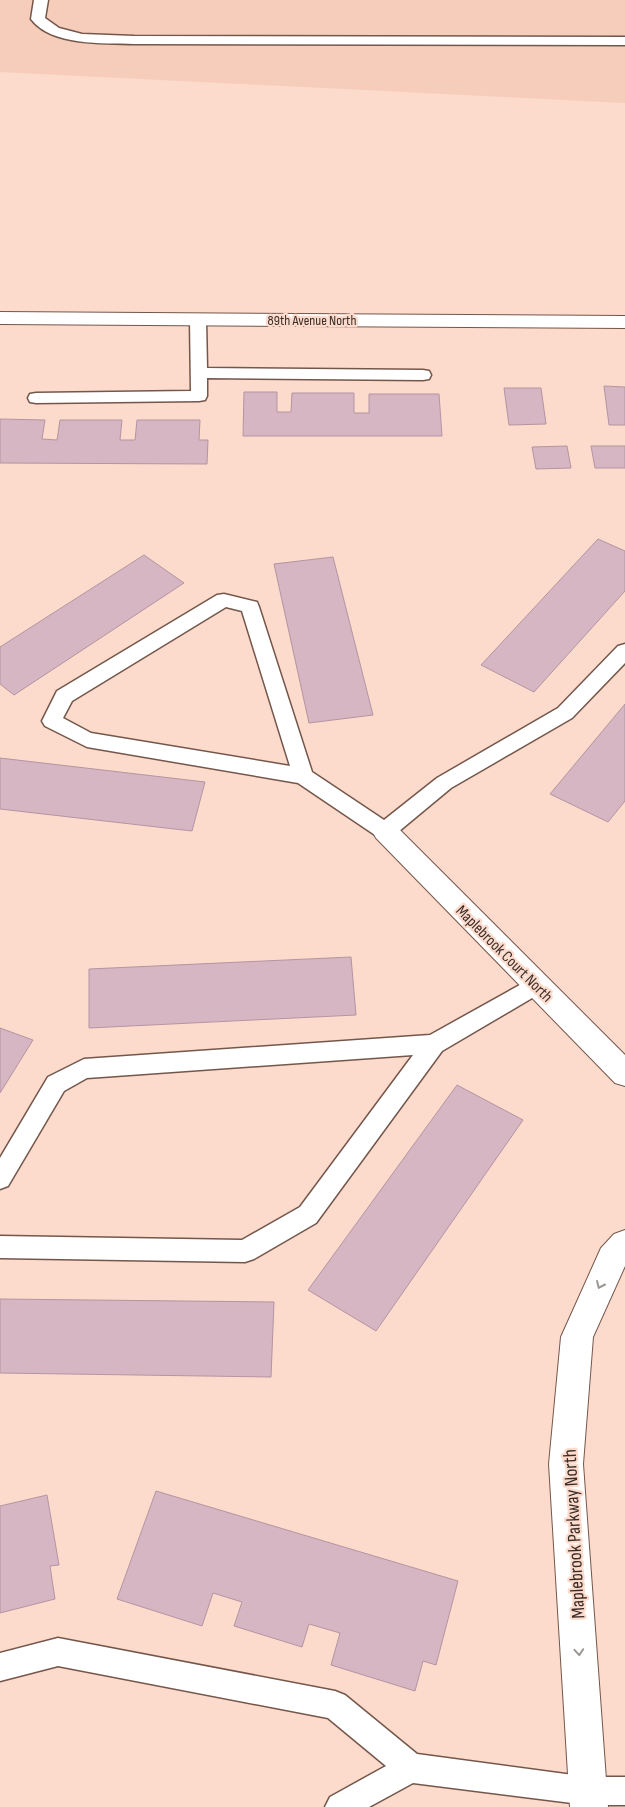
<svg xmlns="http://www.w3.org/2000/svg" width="625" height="1807" viewBox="0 0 625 1807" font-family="'Sofia Sans Condensed',sans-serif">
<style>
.built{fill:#f6cdbb}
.building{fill:#d7b6c3;stroke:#b594a2}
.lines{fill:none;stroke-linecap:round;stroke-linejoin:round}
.lane-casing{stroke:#74574b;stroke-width:3}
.street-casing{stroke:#74574b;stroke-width:2}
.lane{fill:#fff;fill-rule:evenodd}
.street{fill:#fff;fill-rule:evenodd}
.oneway{stroke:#9c9692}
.labels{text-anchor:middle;stroke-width:4.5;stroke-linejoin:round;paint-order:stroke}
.far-street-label{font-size:14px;fill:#382c26;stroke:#fcdacc}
.street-label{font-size:16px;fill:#382c26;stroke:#fcdacc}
.near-street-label{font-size:19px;fill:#382c26;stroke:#fcdacc}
</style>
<rect width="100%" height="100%" fill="#fcdacc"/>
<path class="built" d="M0 0H625V103L0 72Z"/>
<g class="building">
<path d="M604 386 625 387V425H609Z"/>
<path d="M504 388H541L546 424 509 425Z"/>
<path d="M244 392H277V412H291L292 393H354V413H369V394H439L442 436H243Z"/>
<path d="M0 419 45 420 42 439 57 440 60 420H122L120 440H135L137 420H200L199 440H208L207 464 0 463Z"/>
<path d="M567 446 571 468 536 469 532 447Z"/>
<path d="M591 446H625V468H595Z"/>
<path d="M598 539 625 551V591L534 692 481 665Z"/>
<path d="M144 555 184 583 14 695 0 684V647Z"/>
<path d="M333 557 373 715 309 723 274 564Z"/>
<path d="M625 704V801L608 822 550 794Z"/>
<path d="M0 758 205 782 192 831 0 809Z"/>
<path d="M351 957 356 1015 89 1028V969Z"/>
<path d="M0 1028 33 1040 0 1093Z"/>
<path d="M457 1085 523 1120 376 1331 308 1290Z"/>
<path d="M0 1299 274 1302 271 1377 0 1373Z"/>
<path d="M156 1491 458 1581 436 1665 423 1661 415 1691 331 1665 340 1633 309 1624 302 1647 234 1626 242 1602 213 1593 202 1626 117 1599Z"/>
<path d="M47 1495 59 1565 50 1566 55 1599 0 1613V1506Z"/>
</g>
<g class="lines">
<defs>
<g id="lane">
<path d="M34 0H48L45 18 59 28 82 34 134 36 625 37V45L134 44C103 43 51 46 31 19Z"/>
<path d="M198 315 204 317 206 320 207 368 423 370 429 371 431 375 429 379 423 380 207 378V396L205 400 199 401 36 403 30 402 28 398 30 394 36 393 191 391 190 320 192 317Z"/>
<path d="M224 594 257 602 259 607 312 772 384 820 437 778 558 708 618 646 625 644V663L572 718 451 788 392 837 385 839 378 837 298 783 87 747 45 726 42 721 57 691 217 595ZM226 607 242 611 290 766 91 733 63 718 72 701Z"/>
<path d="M536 976 544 979 547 985 544 991 442 1051 316 1223 254 1259 245 1262 0 1258V1236L242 1240 300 1207 413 1055 87 1078 64 1091 8 1186 0 1189V1158L48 1077 84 1059 430 1035Z"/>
<path d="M58 1638 335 1691 345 1695 417 1754 588 1777H625V1805H588L413 1783 369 1807H325L330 1797 386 1766 328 1718 58 1666 0 1681V1653Z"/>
</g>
<g id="street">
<path d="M0 312 625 316V328L0 324Z"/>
<path d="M385 821 394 824 625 1055V1086L615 1083 376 838 372 831 376 824Z"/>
<path d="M625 1230V1266L593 1337 583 1464 608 1807H570L549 1464 561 1337 601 1248 614 1234Z"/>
</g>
</defs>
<use href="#lane" class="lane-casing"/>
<use href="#street" class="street-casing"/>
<use href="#lane" class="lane"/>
<use href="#street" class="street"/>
</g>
<defs><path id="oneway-chevron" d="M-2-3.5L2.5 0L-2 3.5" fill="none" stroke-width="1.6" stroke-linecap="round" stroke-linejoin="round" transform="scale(1.25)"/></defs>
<g class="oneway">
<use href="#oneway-chevron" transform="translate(600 1285) rotate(114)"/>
<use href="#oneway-chevron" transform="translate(579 1652) rotate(86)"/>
</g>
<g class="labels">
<g class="far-street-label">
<text x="312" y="325">89th Avenue North</text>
</g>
<g class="street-label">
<text transform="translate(505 953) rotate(45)" y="6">Maplebrook Court North</text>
</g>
<g class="near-street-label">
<text transform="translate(573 1534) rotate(-93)" y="7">Maplebrook Parkway North</text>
</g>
</g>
</svg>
